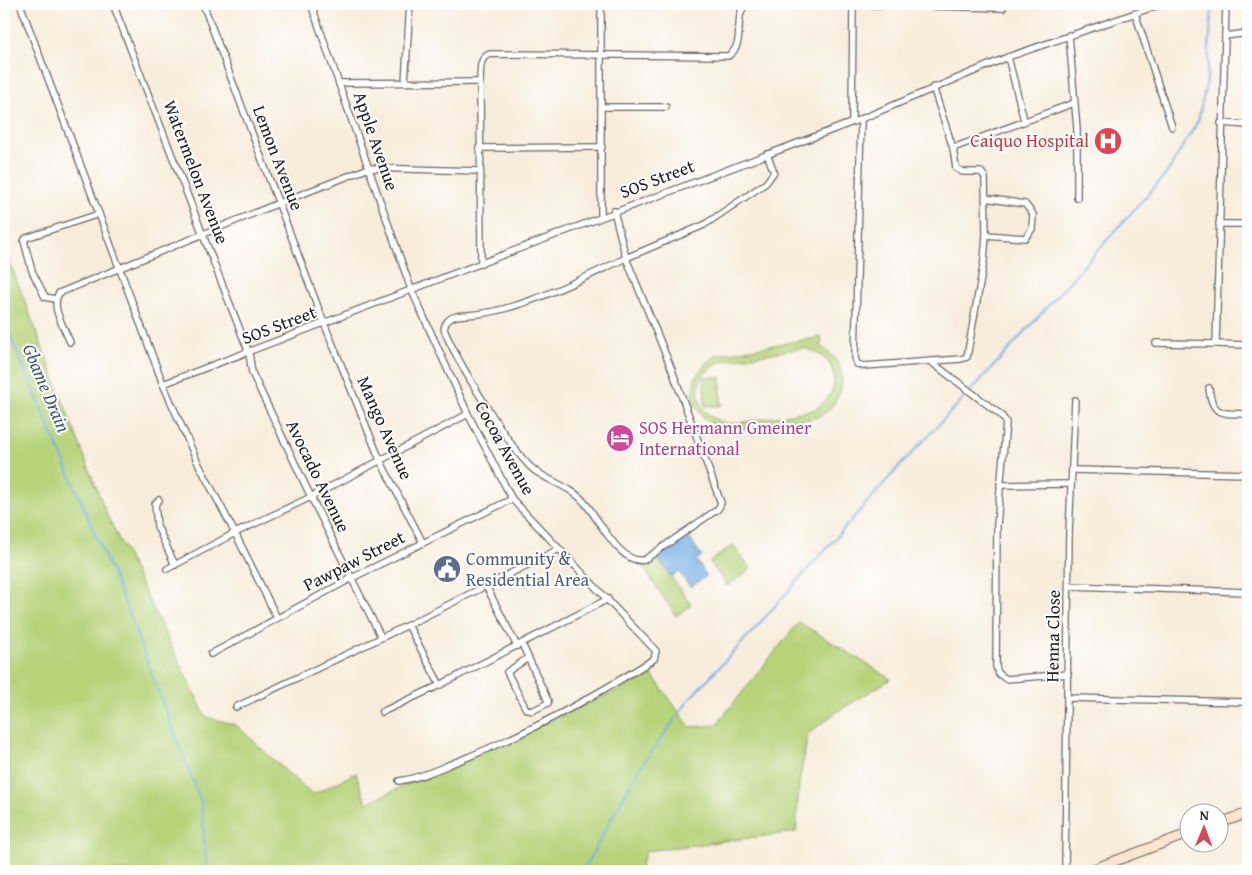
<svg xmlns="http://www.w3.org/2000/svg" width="1252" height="875" viewBox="0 0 1252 875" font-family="'Gentium Book Plus',serif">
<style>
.green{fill:#b6d379;stroke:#69784a;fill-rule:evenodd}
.water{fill:#72abe2;stroke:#47647f}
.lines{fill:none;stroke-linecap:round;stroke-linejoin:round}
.stream{stroke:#72abe2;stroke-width:2}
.street-casing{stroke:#69655f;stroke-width:8}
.secondary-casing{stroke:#69655f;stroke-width:11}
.street{stroke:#fff;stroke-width:5.5}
.secondary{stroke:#fce5d0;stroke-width:9}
.labels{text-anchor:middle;stroke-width:4;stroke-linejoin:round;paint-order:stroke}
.street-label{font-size:18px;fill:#1c1c1c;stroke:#fff}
.health-label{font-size:18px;fill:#be3a42;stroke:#fff;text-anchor:end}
.hotel-label{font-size:18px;fill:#b23c85;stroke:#fff;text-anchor:start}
.service-label{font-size:18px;fill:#4e5e75;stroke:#fff;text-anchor:start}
.water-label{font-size:19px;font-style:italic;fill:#435c75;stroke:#fff}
</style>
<rect width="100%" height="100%" fill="#fff"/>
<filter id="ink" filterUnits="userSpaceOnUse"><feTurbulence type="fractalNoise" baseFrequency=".02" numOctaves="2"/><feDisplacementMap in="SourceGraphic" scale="10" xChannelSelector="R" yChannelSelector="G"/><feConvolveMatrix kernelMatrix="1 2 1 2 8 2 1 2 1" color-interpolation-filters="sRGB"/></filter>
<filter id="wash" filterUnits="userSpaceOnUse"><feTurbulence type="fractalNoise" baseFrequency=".0096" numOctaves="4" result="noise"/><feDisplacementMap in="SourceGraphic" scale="20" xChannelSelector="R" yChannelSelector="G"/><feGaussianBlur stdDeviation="1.12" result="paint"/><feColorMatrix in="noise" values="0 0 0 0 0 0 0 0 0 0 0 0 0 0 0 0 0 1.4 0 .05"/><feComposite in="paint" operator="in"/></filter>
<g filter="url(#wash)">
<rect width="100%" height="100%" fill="#f8eddc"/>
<g class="green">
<path d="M4 247 106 513 206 717 236 725 312 795 356 773 366 803 652 675 690 727 716 725 799 622 891 679 835 713 808 734 799 784 796 832 646 851 639 871H4Z"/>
<path d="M821 337 822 345 820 346C833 354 842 364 842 380 842 395 831 412 817 417 809 420 798 420 790 421 770 424 751 428 732 431 688 423 679 379 716 355ZM803 348C839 355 846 392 813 410L734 424C693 421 685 376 723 361Z"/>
<path d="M704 377H721V406H705Z"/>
<path d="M733 545 751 569 727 586 710 562Z"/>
<path d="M657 557 691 605 676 616 643 567Z"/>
</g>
<path class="water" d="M688 536 702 556 696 560 707 576 690 587 679 572 671 577 658 556Z"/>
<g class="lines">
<g class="stream">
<path d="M4 321 125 604 201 802 207 871"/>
<path d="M583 871 637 772 691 697 752 632 896 470 1004 355 1167 173 1198 121 1207 80 1212 4"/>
</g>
</g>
</g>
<g filter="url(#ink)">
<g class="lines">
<defs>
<g id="street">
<path d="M20 4 163 384 197 461 235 533 311 497 468 414"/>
<path d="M113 4 249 353 252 373 311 497 381 637"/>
<path d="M203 4 324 323 380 460 423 543"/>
<path d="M311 4 411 289 468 414 512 499 656 651 654 659C592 698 529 733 461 760 440 768 421 778 399 781"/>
<path d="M358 4 384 6"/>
<path d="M601 4V216"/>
<path d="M851 4 1003 8"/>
<path d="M1226 4 1216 344 1248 345"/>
<path d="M1135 13 1172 127"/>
<path d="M1069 35 1077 129V198"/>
<path d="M1225 36 1248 33"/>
<path d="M1008 57 1024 120"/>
<path d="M405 82 410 4"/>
<path d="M339 83 480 82"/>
<path d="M602 107H666"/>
<path d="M861 119 855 358 857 364 864 366 961 359 967 357 984 261 986 235 985 177 981 172H963L956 168 953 148 933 87"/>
<path d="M852 122 853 4"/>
<path d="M1221 123 1248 125"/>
<path d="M479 148 602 147"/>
<path d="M953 148 1074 103"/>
<path d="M985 198 1025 204 1033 214 1032 229 1025 238 986 235"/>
<path d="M614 211 626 258 704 225 766 183 774 172 767 154"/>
<path d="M1219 224H1248"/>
<path d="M626 258 672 370 721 503 718 509 644 560C620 565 599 519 585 503 572 487 550 482 534 470 512 453 454 356 444 329 446 317 456 315 467 315 517 313 581 279 626 258Z"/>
<path d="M481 264 480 82C481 71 478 58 490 54L728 56C747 44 732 19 746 4"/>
<path d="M55 299 45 297 32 271 24 241 26 238 99 214"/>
<path d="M70 342C64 327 50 307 59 293L279 203 369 168 480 171"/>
<path d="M1156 343 1216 344"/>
<path d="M930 361 1001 415 1006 422 997 525 996 666 998 673 1006 679 1068 674"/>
<path d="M163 384 861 119 1008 57 1162 4"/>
<path d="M1209 388C1212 417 1223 413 1248 414"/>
<path d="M1072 470 1248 474"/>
<path d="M1000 485 1071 484"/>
<path d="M159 500 155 504 157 526 175 565"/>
<path d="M167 569 235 533 277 618"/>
<path d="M486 586 517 646"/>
<path d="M1069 586 1248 592"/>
<path d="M408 625 440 685"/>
<path d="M522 644 548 701V703L532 711 526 709 507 672 528 658"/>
<path d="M211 654 352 578 512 499"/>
<path d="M1067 698 1248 702"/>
<path d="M236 707 408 625 559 549"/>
<path d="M382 712 440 685 608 599"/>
<path d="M1065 871 1069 533 1075 400"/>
</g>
<g id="secondary">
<path d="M1220 823 1248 813"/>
<path d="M1088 871 1190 833"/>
</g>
</defs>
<use href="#street" class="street-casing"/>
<use href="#secondary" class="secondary-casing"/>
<use href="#street" class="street"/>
<use href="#secondary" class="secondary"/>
</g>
</g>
<defs>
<symbol id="hospital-disc" viewBox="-11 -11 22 22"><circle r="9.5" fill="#e0444e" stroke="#fff"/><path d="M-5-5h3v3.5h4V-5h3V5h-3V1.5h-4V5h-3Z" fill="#fff"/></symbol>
<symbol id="hotel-disc" viewBox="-11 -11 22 22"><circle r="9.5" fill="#d1479c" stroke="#fff"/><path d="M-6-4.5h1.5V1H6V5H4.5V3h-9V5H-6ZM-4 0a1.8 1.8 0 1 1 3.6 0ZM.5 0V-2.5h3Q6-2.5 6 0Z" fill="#fff"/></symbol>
<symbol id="civic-disc" viewBox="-11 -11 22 22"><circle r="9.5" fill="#5c6f8a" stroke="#fff"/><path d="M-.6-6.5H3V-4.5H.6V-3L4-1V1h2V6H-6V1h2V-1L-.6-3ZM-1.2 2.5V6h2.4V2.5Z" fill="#fff"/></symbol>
</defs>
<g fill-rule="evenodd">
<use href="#hospital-disc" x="1092" y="125" width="32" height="32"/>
<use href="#hotel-disc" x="604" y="422" width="32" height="32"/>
<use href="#civic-disc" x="431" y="553" width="32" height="32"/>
</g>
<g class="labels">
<g class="street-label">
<text transform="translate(376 141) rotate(71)" y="6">Apple Avenue</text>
<text transform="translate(278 158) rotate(69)" y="6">Lemon Avenue</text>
<text transform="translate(196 172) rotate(69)" y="6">Watermelon Avenue</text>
<text transform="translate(657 179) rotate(-21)" y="6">SOS Street</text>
<text transform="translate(279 325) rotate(-21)" y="6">SOS Street</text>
<text transform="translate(385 428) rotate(66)" y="6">Mango Avenue</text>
<text transform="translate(505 448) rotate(61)" y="6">Cocoa Avenue</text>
<text transform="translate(318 476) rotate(64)" y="6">Avocado Avenue</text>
<text transform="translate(354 561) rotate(-27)" y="6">Pawpaw Street</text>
<text transform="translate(1053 636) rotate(-89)" y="6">Henna Close</text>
</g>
<g class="health-label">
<text x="1089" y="147">Caiquo Hospital</text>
</g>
<g class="hotel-label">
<text x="639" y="434">SOS Hermann Gmeiner<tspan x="639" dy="21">International</tspan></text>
</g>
<g class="service-label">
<text x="466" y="565">Community &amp;<tspan x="466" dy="21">Residential Area</tspan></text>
</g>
<g class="water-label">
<text transform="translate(47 388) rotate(67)" y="7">Gbame Drain</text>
</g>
</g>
<rect width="1252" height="875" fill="none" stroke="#fff" stroke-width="20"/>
<g transform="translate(1204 828) rotate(1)"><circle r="24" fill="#ffffff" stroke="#a4a4a4"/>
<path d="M0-4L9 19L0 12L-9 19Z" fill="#d1495b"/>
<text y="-8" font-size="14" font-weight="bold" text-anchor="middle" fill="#1c1c1c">N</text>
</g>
</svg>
